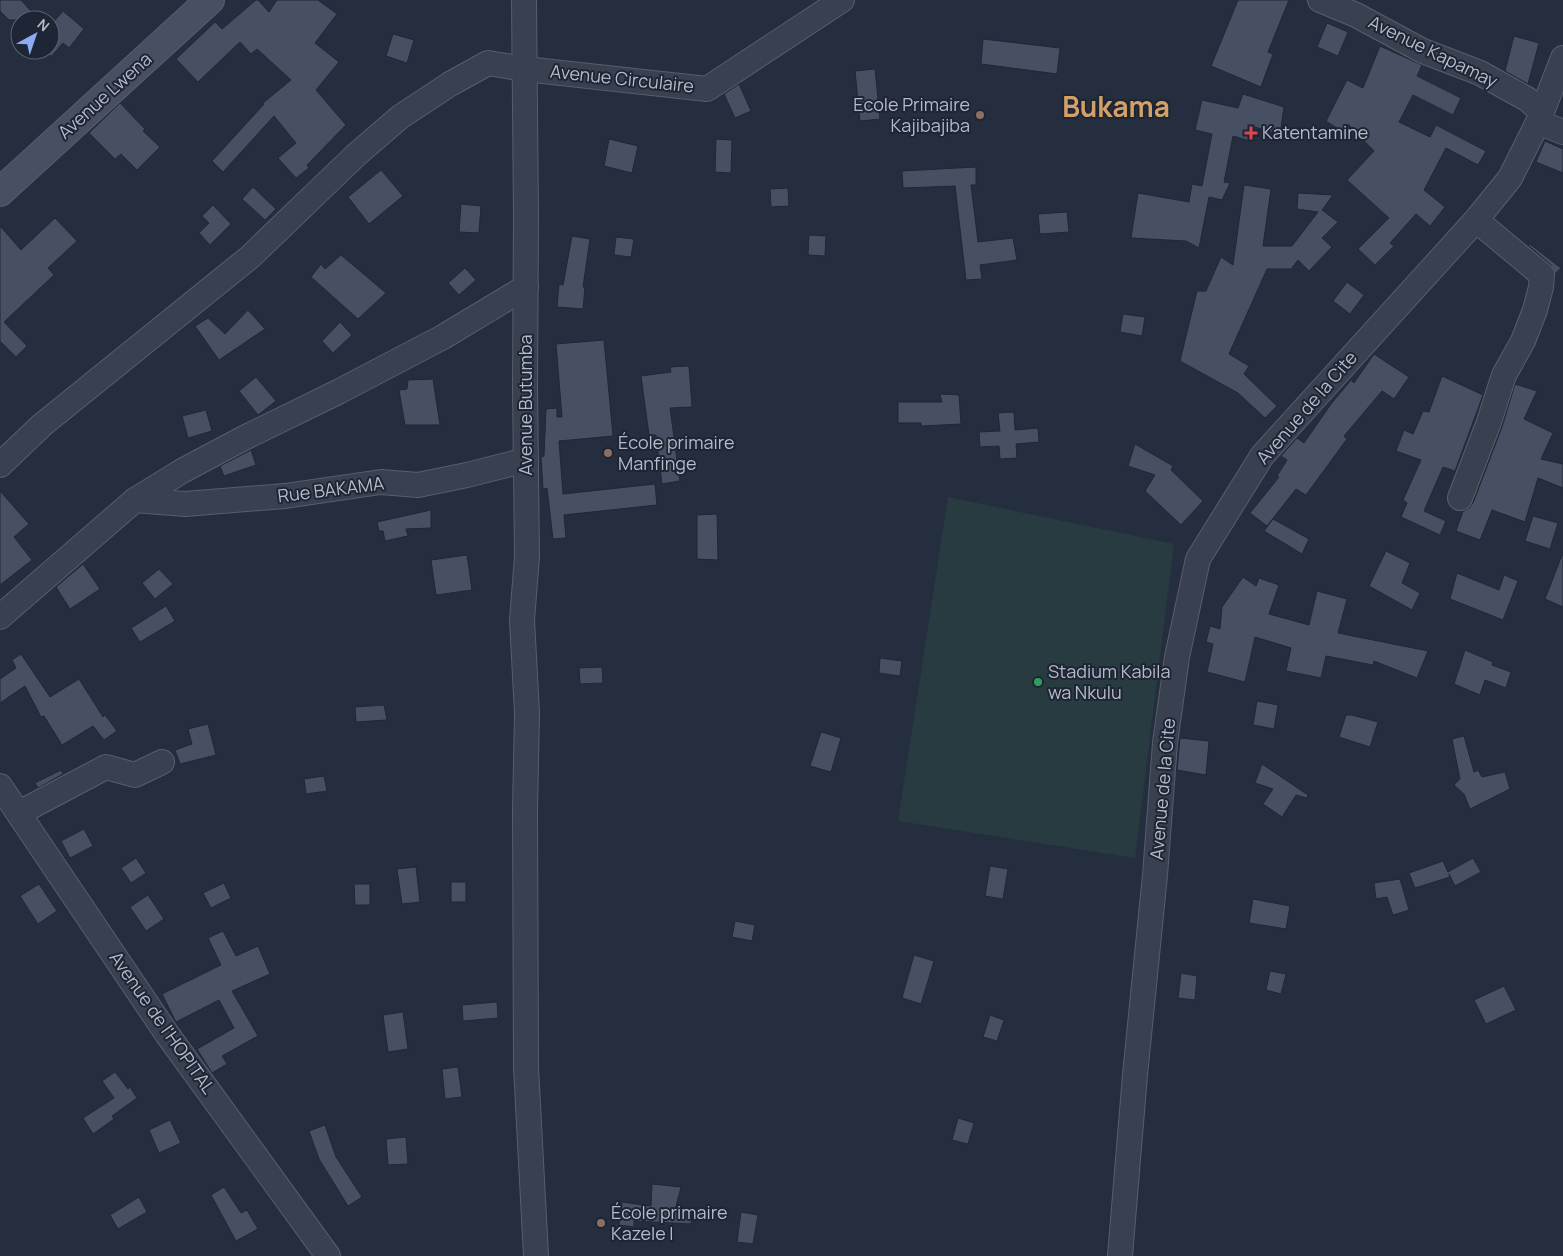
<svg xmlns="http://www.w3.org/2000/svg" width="1563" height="1256" viewBox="0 0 1563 1256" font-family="Manrope,sans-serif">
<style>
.green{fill:#273b40}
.building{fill:#474f63;stroke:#202736}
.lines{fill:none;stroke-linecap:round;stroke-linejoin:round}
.minor-casing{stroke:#575e6d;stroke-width:26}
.secondary-casing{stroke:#575e6d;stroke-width:30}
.minor{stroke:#39404f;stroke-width:24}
.secondary{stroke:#484f62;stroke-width:28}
.education-dot{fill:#8d6e63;stroke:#1e2534;stroke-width:2}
.health-dot{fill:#e0444e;stroke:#1e2534;stroke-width:2}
.leisure-dot{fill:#2e9e5b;stroke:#1e2534;stroke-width:2}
.labels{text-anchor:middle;stroke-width:4;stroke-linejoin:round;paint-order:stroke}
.street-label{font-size:18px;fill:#b6bbca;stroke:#1e2534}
.poi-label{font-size:18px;fill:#b6bbca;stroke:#1e2534;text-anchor:start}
.town-label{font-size:28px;font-weight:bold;fill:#d3a167;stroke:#1e2534}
</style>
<rect width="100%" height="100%" fill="#252e3f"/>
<path class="green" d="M948 497 1174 544 1135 858 898 821Z"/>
<g class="building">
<path d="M0 0H21L39 20H9L0 11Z"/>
<path d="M256 0H258L269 12 277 0H318L337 14 315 43 339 62 316 90 346 125 307 165 309 168 296 178 278 158 296 143 274 116 223 172 212 161 264 104 263 103 291 80 257 49 251 54 240 42 198 82 176 59 215 22 222 29Z"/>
<path d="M1238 0H1289L1268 52 1273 54 1261 87 1211 66Z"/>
<path d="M63 11 84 29 69 48 63 43 50 58V26Z"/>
<path d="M1327 23 1348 32 1338 56 1317 47Z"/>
<path d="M393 34 414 40 407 63 386 56Z"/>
<path d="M1514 36 1539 43 1528 84 1505 71Z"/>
<path d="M983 39 1060 48 1057 74 981 64Z"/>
<path d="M1380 46 1422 65 1417 76 1461 98 1453 115 1413 95 1399 122 1430 137 1436 125 1486 151 1478 165 1446 148 1424 190 1445 207 1430 226 1416 214 1390 243 1394 246 1375 265 1358 249 1389 218 1347 180 1374 151 1348 124 1343 132 1326 121 1347 80 1363 88Z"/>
<path d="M875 69 880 119 860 121 855 71Z"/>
<path d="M739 84 751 111 735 118 724 94Z"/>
<path d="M1243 94 1284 107 1280 135 1255 127 1250 141 1233 136 1224 182 1230 183 1222 200 1209 197 1199 248 1186 241 1131 238 1138 193 1189 202 1192 184 1202 186 1212 134 1195 130 1202 100 1238 108Z"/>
<path d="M120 103 145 129 143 131 160 147 137 170 121 154 115 159 89 133Z"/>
<path d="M609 139 638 146 632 173 604 166Z"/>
<path d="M716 139 732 140 731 173 715 172Z"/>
<path d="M1545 141 1563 149V173L1536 162Z"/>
<path d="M976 167V185H971L978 242 1013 238 1017 260 980 265 982 279 966 280 955 186 903 188 902 171Z"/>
<path d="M381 170 403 196 369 224 348 197Z"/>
<path d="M1244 185 1271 189 1263 246H1292L1318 212 1297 209 1298 193 1333 195 1322 210 1338 222 1322 238 1332 247 1309 271 1298 260 1291 269H1267L1229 354 1249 366 1244 374 1277 406 1265 418 1238 393 1180 361 1197 291H1206L1221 257 1233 265Z"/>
<path d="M253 187 276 209 265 220 242 199Z"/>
<path d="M788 188 789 206 771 207 770 189Z"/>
<path d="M461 204 481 206 479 233 459 232Z"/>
<path d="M213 205 231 224 210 245 199 233 209 223 202 216Z"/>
<path d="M1067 212 1069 232 1040 234 1038 214Z"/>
<path d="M55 218 77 241 48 268 54 275 4 322 27 346 16 357 0 341V226L21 250Z"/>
<path d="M809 235 826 236 825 256 808 255Z"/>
<path d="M572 236 590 239 583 287H585L583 309 557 307 559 284 563 285Z"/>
<path d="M616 237 634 239 631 257 614 255Z"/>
<path d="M1530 244 1561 268 1555 274 1551 265 1528 245Z"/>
<path d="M341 255 386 293 358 319 311 277 321 264 325 269Z"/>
<path d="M465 268 476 280 459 295 448 283Z"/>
<path d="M1347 282 1364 295 1350 314 1333 301Z"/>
<path d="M248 310 265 329 219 360 195 326 208 318 225 334Z"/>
<path d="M1123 314 1145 317 1142 336 1120 332Z"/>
<path d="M340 322 352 335 333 353 322 341Z"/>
<path d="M604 340 613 436 559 441 563 494 655 484 657 505 564 515 566 538 553 539 547 488 543 489 541 457 544 456 546 409 557 408V417H562L556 344Z"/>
<path d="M1374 354 1409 377 1394 399 1382 391 1344 436 1347 439 1306 495 1296 489 1267 526 1250 513 1279 477 1277 476 1287 460 1281 456 1297 438 1304 443 1331 404 1351 380 1354 383Z"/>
<path d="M689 366 692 407 670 408 680 481 662 484 656 435H649L641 376 671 372 670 367Z"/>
<path d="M1442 376 1483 395 1455 471 1443 467 1424 511 1446 521 1440 535 1401 517 1407 503 1403 500 1421 460 1396 451 1404 430 1413 434 1423 411 1429 412Z"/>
<path d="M256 377 276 401 258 415 239 391Z"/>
<path d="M433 379 440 425H405L399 390 407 389 408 380Z"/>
<path d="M1515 384 1537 391 1524 419 1553 433 1541 459 1563 464V488L1538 478 1525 522 1492 510 1480 540 1456 531 1463 511 1469 508 1473 503 1502 427Z"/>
<path d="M940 394 959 395 961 424 921 426V423H898V402H942Z"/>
<path d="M206 410 212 431 188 438 182 416Z"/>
<path d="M1014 412 1015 430 1038 428 1039 442 1016 444 1017 458 1000 459 999 446 980 447 979 432 1000 431 998 413Z"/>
<path d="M1135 444 1173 466 1171 470 1203 501 1181 525 1145 491 1155 475 1128 466Z"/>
<path d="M251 450 256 465 224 476 220 466Z"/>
<path d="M0 491 29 524 14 537 32 560 0 585Z"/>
<path d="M431 510V528L406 529 408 536 385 541 383 531H379L377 522Z"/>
<path d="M717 514 718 560 697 559V515Z"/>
<path d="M1533 516 1558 523 1550 549 1525 541Z"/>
<path d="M1273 519 1309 539 1302 554 1264 531Z"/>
<path d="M1386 551 1410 563 1402 583 1420 593 1412 610 1369 586Z"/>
<path d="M467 555 472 590 436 595 431 560Z"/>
<path d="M1562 555H1563V607L1545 599Z"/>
<path d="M83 564 100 589 70 609 56 587Z"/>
<path d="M159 569 173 584 155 599 142 583Z"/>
<path d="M1457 573 1499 590 1504 575 1518 581 1503 620 1450 599Z"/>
<path d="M1243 577 1256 586 1259 578 1279 585 1269 614 1309 625 1317 591 1347 599 1338 633 1428 651 1417 678 1374 661 1373 665 1326 656 1321 678 1286 671 1291 648 1255 637 1245 682 1207 672 1213 644 1206 642 1210 626 1220 629 1222 607Z"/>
<path d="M166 606 175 621 140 642 131 628Z"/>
<path d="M1465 650 1493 662 1492 665 1511 672 1506 688 1485 680 1480 695 1454 684Z"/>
<path d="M21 654 50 697 79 679 103 717 105 715 117 731 104 740 93 726 62 745 44 716 41 717 25 686 0 703V679L16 668 12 660Z"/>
<path d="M880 658 902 661 900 676 879 673Z"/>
<path d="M602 667 603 683 580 684 579 668Z"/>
<path d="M1257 701 1278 705 1274 729 1253 725Z"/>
<path d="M384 705 387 720 356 722 355 707Z"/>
<path d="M1346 715H1352L1378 722 1370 747 1339 737Z"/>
<path d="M208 724 216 755 180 764 175 750 192 744 188 729Z"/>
<path d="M821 732 841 738 831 772 810 766Z"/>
<path d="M1464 736 1474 772 1478 770 1482 777 1505 772 1510 789 1470 809 1464 794 1454 785 1460 779 1452 739Z"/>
<path d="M1180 738 1209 741 1206 775 1177 770Z"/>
<path d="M1262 764 1308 795 1307 798 1296 795 1282 817 1263 804 1273 789 1255 783Z"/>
<path d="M61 770 63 774 38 788 35 783Z"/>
<path d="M324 776 327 791 306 794 304 779Z"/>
<path d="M84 829 93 846 70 858 61 841Z"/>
<path d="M136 858 146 873 131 883 121 868Z"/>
<path d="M1473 858 1481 872 1455 886 1449 874 1450 877 1415 888 1409 873 1443 861 1448 872Z"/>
<path d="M990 866 1008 869 1003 899 985 896Z"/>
<path d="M416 867 420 902 402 904 397 869Z"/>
<path d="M1400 879 1409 910 1393 915 1387 897 1376 899 1374 883Z"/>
<rect x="451" y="882" width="15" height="20"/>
<path d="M224 883 231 898 211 908 203 893Z"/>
<path d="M39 884 57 911 38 924 20 896Z"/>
<path d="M354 884H370V905H355Z"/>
<path d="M148 895 164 919 146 931 130 907Z"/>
<path d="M1253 899 1290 906 1286 929 1249 923Z"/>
<path d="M735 921 755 925 752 941 732 937Z"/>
<path d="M223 931 236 956 258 946 270 974 232 991 258 1036 222 1056 227 1064 212 1073 197 1049 234 1028 219 1000 176 1022 162 994 221 965 208 938Z"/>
<path d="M914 955 934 961 921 1004 902 998Z"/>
<path d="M1270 971 1286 974 1281 994 1266 990Z"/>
<path d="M1181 973 1197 976 1195 1000 1178 998Z"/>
<path d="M1504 986 1516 1010 1486 1024 1474 1000Z"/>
<path d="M497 1002 498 1018 463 1021 462 1005Z"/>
<path d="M403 1012 408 1049 388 1052 383 1015Z"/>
<path d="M990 1015 1004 1020 997 1041 983 1037Z"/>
<path d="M458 1067 462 1097 445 1099 442 1069Z"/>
<path d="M115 1072 128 1089 130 1087 137 1098 112 1116 114 1119 93 1134 83 1118 114 1098 102 1081Z"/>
<path d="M958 1118 974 1123 968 1144 952 1140Z"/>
<path d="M170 1120 181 1143 159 1153 149 1130Z"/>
<path d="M325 1125 336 1157 362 1197 348 1206 319 1159 309 1131Z"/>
<path d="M406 1137 408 1164 388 1165 386 1139Z"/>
<path d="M652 1184 681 1187 675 1210 692 1212 691 1224 634 1221V1227L619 1225 622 1202 651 1206Z"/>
<path d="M224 1187 241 1213 247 1210 258 1229 236 1241 211 1195Z"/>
<path d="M139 1197 147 1212 118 1229 110 1215Z"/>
<path d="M741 1212 758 1215 753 1244 737 1242Z"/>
</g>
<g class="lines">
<defs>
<g id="minor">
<path d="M524 0 526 216 525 388 527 556 522 620 527 713 525 810 526 1067 536 1256"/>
<path d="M1320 0 1356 15 1423 51 1480 73 1527 99 1542 112"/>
<path d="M1538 122 1563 132"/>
<path d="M0 465 42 425 250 257 356 155 400 117 450 84 488 63 525 69 707 89 842 0"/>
<path d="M1460 498 1489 422 1504 375 1523 341 1535 310 1541 287 1542 275 1476 220"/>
<path d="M135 500 185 504 285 496 381 482 418 485 467 475 526 460"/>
<path d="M0 617 135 500 182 471 244 438 338 392 443 337 526 287"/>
<path d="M0 786 167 1034 328 1256"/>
<path d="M19 813 106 767 135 775 162 762"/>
<path d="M1120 1256 1135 1075 1155 875 1165 743 1177 657 1198 559 1262 456 1476 220 1510 178 1538 122 1563 58"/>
</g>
<path id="secondary" d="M0 192 210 0"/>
</defs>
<use href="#minor" class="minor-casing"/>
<use href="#secondary" class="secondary-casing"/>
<use href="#minor" class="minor"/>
<use href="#secondary" class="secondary"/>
</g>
<g class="education-dot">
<circle cx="980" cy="115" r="5"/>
<circle cx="608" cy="453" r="5"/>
<circle cx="601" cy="1223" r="5"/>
</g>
<path class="health-dot" d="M1248.5 125.5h5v5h5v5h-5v5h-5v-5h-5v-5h5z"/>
<circle class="leisure-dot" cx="1038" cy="682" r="5"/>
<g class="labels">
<g class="street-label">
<text transform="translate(1433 52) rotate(26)" y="6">Avenue Kapamay</text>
<text transform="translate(622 79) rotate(6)" y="6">Avenue Circulaire</text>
<text transform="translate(105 96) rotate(-42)" y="6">Avenue Lwena</text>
<text transform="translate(526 405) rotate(-90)" y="6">Avenue Butumba</text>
<text transform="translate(1307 408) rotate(-49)" y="6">Avenue de la Cite</text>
<text transform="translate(331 490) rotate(-7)" y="6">Rue BAKAMA</text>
<text transform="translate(1163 789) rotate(-85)" y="6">Avenue de la Cite</text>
<text transform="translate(162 1023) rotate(55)" y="6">Avenue de l'HOPITAL</text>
</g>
<g class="poi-label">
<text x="970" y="111" text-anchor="end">Ecole Primaire<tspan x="970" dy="21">Kajibajiba</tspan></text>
<text x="1262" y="139">Katentamine</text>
<text x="618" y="449">École primaire<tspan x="618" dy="21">Manfinge</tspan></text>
<text x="1048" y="678">Stadium Kabila<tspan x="1048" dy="21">wa Nkulu</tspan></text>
<text x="611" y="1219">École primaire<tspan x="611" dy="21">Kazele I</tspan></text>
</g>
<g class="town-label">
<text x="1116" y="117">Bukama</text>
</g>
</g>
<g transform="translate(35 35) rotate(40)"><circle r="24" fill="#1e2534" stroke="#5b6170"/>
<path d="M0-4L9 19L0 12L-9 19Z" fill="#8eacf6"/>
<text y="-8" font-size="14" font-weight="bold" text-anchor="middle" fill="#b6bbca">N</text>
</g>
</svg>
